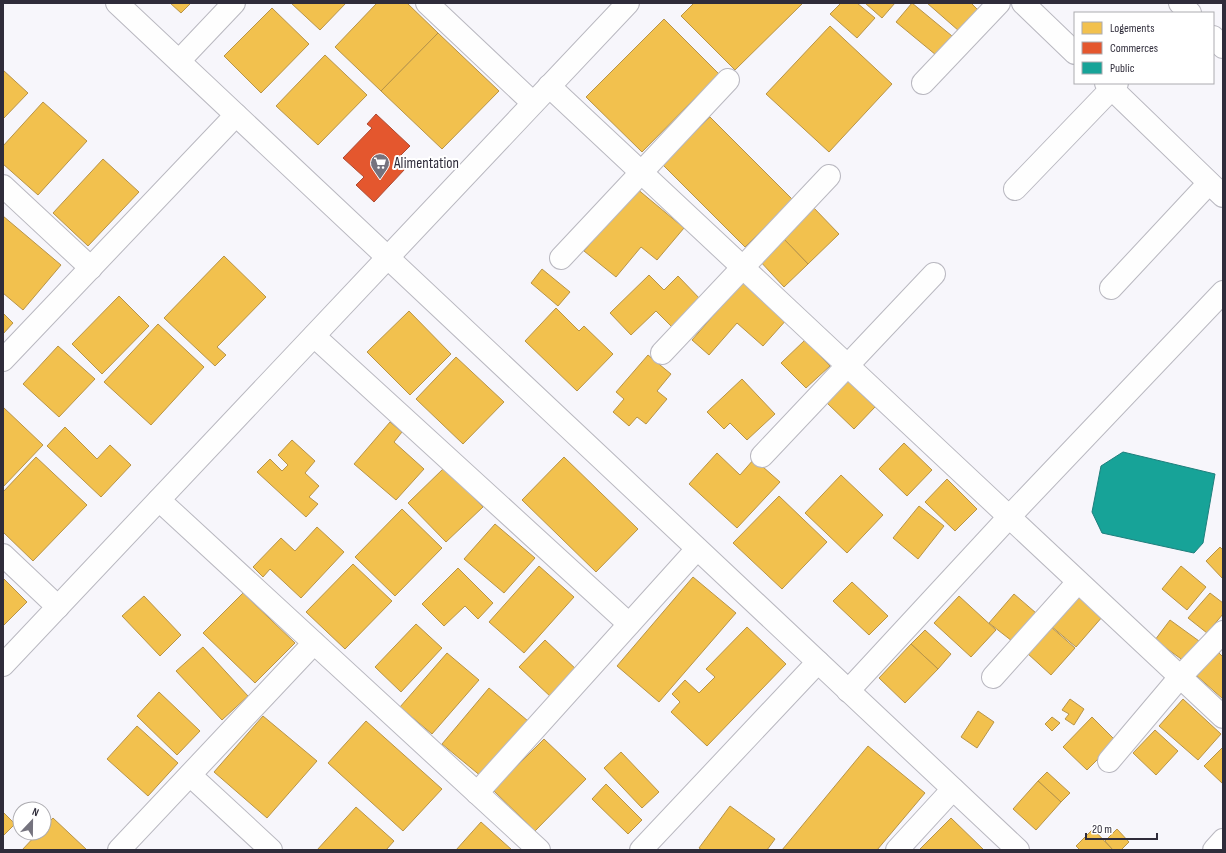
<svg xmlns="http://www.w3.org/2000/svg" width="1226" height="853" viewBox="0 0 1226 853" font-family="'Sofia Sans Condensed',sans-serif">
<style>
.homes{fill:#f2c14e;stroke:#b89448}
.shops{fill:#e4572e;stroke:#ae4a32}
.public{fill:#17a398;stroke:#1e7f7c}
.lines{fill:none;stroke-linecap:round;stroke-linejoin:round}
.minor-casing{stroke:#b9b8c0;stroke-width:24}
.minor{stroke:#fefefe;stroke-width:22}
.labels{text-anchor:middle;stroke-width:4;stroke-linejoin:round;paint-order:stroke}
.poi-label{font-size:15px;fill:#2f2c3a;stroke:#fff;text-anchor:start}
</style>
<rect width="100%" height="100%" fill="#f7f6fb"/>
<g class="homes">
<path d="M170 3H191L181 13Z"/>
<path d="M291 3H346L320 30Z"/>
<path d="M377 3H407L438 33 381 91 335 47Z"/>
<path d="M694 3H803L735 70 681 16Z"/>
<path d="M841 3H857L875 18 857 38 830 14Z"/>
<path d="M865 3H895L882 18Z"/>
<path d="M912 3 952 36 936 55 896 22Z"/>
<path d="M927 3H971L978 10 959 31Z"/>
<path d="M272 8 309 44 261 93 224 56Z"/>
<path d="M664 19 719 74 642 152 586 97Z"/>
<path d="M830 26 892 84 829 152 766 94Z"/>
<path d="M438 33 499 91 442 149 381 91Z"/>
<path d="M325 55 367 95 318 145 276 106Z"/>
<path d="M3 70 28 93 3 119Z"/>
<path d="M43 102 87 141 38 195 3 164V146Z"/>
<path d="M710 117 793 200 745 247 662 164Z"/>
<path d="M103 159 139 192 88 246 53 213Z"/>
<path d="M636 188 684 228 657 260 641 247 616 277 584 251Z"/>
<path d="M813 207 839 234 808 264 782 237Z"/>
<path d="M3 216 61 265 23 310 3 293Z"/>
<path d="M782 237 808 264 784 287 758 259Z"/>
<path d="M224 256 266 297 217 347 226 355 215 366 164 318Z"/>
<path d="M542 269 570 292 558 306 531 283Z"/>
<path d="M649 275 664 290 678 276 702 301 673 328 656 311 631 335 610 313Z"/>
<path d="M744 280 788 318 763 346 737 323 709 355 692 340Z"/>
<path d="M119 296 149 326 102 374 72 344Z"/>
<path d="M556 308 579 331 584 326 613 354 577 391 525 341Z"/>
<path d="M409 311 451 354 410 395 367 352Z"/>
<path d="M3 313 13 323 3 334Z"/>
<path d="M158 324 204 367 151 425 104 382Z"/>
<path d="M805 340 830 366 806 388 781 363Z"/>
<path d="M58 346 95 379 59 417 23 384Z"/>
<path d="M648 355 671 374 657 391 667 399 646 424 637 417 629 426 613 412 624 399 616 392Z"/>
<path d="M456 357 504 402 463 444 416 399Z"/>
<path d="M742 379 775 414 747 440 730 423 724 429 707 412Z"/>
<path d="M848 381 875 407 854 429 827 403Z"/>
<path d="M3 407 43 445 3 487Z"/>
<path d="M390 422 402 432 394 442 424 469 396 500 354 464Z"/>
<path d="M65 427 97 459 110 445 131 465 101 497 47 446Z"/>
<path d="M292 440 315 461 305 473 319 486 309 497 318 504 306 517 257 472 270 459 282 471 288 465 278 455Z"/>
<path d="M904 443 932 470 907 496 879 469Z"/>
<path d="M717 453 740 475 754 459 780 482 737 528 689 484Z"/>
<path d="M36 457 87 505 33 561 3 532V492Z"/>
<path d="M564 457 638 529 596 572 522 500Z"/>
<path d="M444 468 483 507 446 542 408 503Z"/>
<path d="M841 475 883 515 847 553 805 513Z"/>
<path d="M947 479 977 509 955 531 925 502Z"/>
<path d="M779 496 827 542 782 589 733 543Z"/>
<path d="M919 506 944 526 918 559 893 538Z"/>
<path d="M402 509 442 548 395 596 355 557Z"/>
<path d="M495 524 535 558 504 593 464 559Z"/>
<path d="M317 527 344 552 301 598 270 569 263 577 253 567 281 538 295 551Z"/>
<path d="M1220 547 1223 550V579L1206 561Z"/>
<path d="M353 564 392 601 345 649 306 612Z"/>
<path d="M539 566 574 597 524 653 489 622Z"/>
<path d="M1181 566 1206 587 1187 610 1162 589Z"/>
<path d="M458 568 493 603 478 619 465 606 444 626 422 604Z"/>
<path d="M693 577 736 613 659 702 617 666Z"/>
<path d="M3 578 27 602 3 626Z"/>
<path d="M852 582 888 616 869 635 833 601Z"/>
<path d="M243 593 295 643 255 683 203 633Z"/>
<path d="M1210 593 1223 603V614L1207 633 1188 618Z"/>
<path d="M1014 594 1036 613 1012 641 989 623Z"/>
<path d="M1078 594 1103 616 1076 647 1051 626Z"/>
<path d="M144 596 181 635 160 656 122 616Z"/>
<path d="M959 596 996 630 971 657 934 623Z"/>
<path d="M1170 620 1199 641 1184 661 1155 640Z"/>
<path d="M416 624 442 648 401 692 375 667Z"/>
<path d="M747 627 786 664 707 746 671 712 680 702 672 694 685 680 699 693 715 677 706 669Z"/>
<path d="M1051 627 1075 648 1051 675 1027 653Z"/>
<path d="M925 630 951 654 938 669 911 644Z"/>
<path d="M545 640 578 671 552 698 519 667Z"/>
<path d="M911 644 938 669 905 703 879 678Z"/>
<path d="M203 647 248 696 222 720 176 671Z"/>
<path d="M1218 652 1223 657V699L1197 676Z"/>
<path d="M447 653 479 680 432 734 400 707Z"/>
<path d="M489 688 528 721 482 777 442 744Z"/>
<path d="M159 692 200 731 177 755 137 716Z"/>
<path d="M1070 699 1084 709 1074 725 1065 719 1069 714 1062 710Z"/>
<path d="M1183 699 1221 734 1198 760 1159 726Z"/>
<path d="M978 711 994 722 977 748 961 737Z"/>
<path d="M263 716 317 761 267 818 214 772Z"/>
<path d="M1052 717 1060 723 1052 731 1045 724Z"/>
<path d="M1092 717 1116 741 1087 770 1063 747Z"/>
<path d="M366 721 442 789 403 831 328 763Z"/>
<path d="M137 726 178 763 148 796 107 759Z"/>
<path d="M1155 730 1178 751 1156 775 1133 753Z"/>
<path d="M544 739 586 779 535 831 493 790Z"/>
<path d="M868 746 925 793 877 850H782Z"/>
<path d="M1223 747V784L1204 766Z"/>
<path d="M621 752 659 792 642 808 604 768Z"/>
<path d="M1047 772 1070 793 1061 802 1038 781Z"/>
<path d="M1038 781 1061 802 1036 830 1013 809Z"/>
<path d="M606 784 642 820 628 834 592 799Z"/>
<path d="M730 806 775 839 767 850H702L699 848Z"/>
<path d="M356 807 394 841 386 850H317Z"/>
<path d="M3 812 15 824 3 836Z"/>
<path d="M53 818 87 850H22L38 833H44V827Z"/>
<path d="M951 818 984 850H919Z"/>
<path d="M481 822 512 850H456Z"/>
<path d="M1093 829 1113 850H1080L1076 846Z"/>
<path d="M1117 829 1129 842 1121 850H1113L1105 841Z"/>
</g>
<path class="shops" d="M376 114 410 146 396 160 405 169 374 202 356 185 364 177 343 158 372 128 367 124Z"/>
<path class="public" d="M1123 452 1215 474 1203 543 1194 553 1102 533 1092 512 1101 466Z"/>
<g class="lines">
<defs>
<g id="minor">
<path d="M117 3 1018 850"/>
<path d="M427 3 533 103"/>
<path d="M1023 3 1075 53"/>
<path d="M1180 3 1190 13"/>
<path d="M1213 37 1223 47"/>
<path d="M179 61 234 3"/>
<path d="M923 83 999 3"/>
<path d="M1106 83 1223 196"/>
<path d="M549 86 1223 717"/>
<path d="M3 186 91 268"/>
<path d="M1015 189 1117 83"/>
<path d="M561 258 728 80"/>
<path d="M1111 288 1209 183"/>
<path d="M314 336 629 624"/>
<path d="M662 353 829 176"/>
<path d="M3 360 236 115"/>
<path d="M762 456 934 274"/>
<path d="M159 500 539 850"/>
<path d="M3 555 58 607"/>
<path d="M3 665 628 3"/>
<path d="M993 677 1078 582"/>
<path d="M848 691 1009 517 1223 292"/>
<path d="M1109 761 1180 677 1223 632"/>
<path d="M190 775 271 850"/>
<path d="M477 793 697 549"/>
<path d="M119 850 314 643"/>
<path d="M641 850 818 662"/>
<path d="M897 850 953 789"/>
<path d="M1214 850 1223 840"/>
</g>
</defs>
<use href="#minor" class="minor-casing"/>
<use href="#minor" class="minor"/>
</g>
<defs>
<symbol id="supermarket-pin" viewBox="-11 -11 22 30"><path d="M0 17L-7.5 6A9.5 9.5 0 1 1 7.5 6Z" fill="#75737e" stroke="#fff"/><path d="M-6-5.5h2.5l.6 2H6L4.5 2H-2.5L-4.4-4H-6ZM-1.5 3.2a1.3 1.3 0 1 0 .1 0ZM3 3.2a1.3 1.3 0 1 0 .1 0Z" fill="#fff"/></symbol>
</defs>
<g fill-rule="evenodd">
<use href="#supermarket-pin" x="369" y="152" width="22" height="30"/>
</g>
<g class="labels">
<g class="poi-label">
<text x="394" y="168">Alimentation</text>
</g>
</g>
<rect width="1226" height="853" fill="none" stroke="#2f2c3a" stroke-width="8"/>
<rect x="1074" y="12" width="140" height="72" fill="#ffffff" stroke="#acabb0"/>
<rect x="1082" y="22" width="20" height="12" fill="#f2c14e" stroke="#acabb0"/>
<text x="1110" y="32" font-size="12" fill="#2f2c3a">Logements</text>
<rect x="1082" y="42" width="20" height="12" fill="#e4572e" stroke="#acabb0"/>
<text x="1110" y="52" font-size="12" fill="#2f2c3a">Commerces</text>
<rect x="1082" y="62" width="20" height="12" fill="#17a398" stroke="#acabb0"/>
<text x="1110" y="72" font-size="12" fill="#2f2c3a">Public</text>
<g transform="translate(32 821) rotate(22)"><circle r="19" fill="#ffffff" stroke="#acabb0"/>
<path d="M0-3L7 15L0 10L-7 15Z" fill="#75737e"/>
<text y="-6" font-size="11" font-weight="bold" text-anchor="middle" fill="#2f2c3a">N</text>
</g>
<path d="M1086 833v6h71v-6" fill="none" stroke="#2f2c3a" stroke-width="2"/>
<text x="1092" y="833" font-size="12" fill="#2f2c3a" stroke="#ffffff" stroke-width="3" paint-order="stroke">20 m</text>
</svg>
